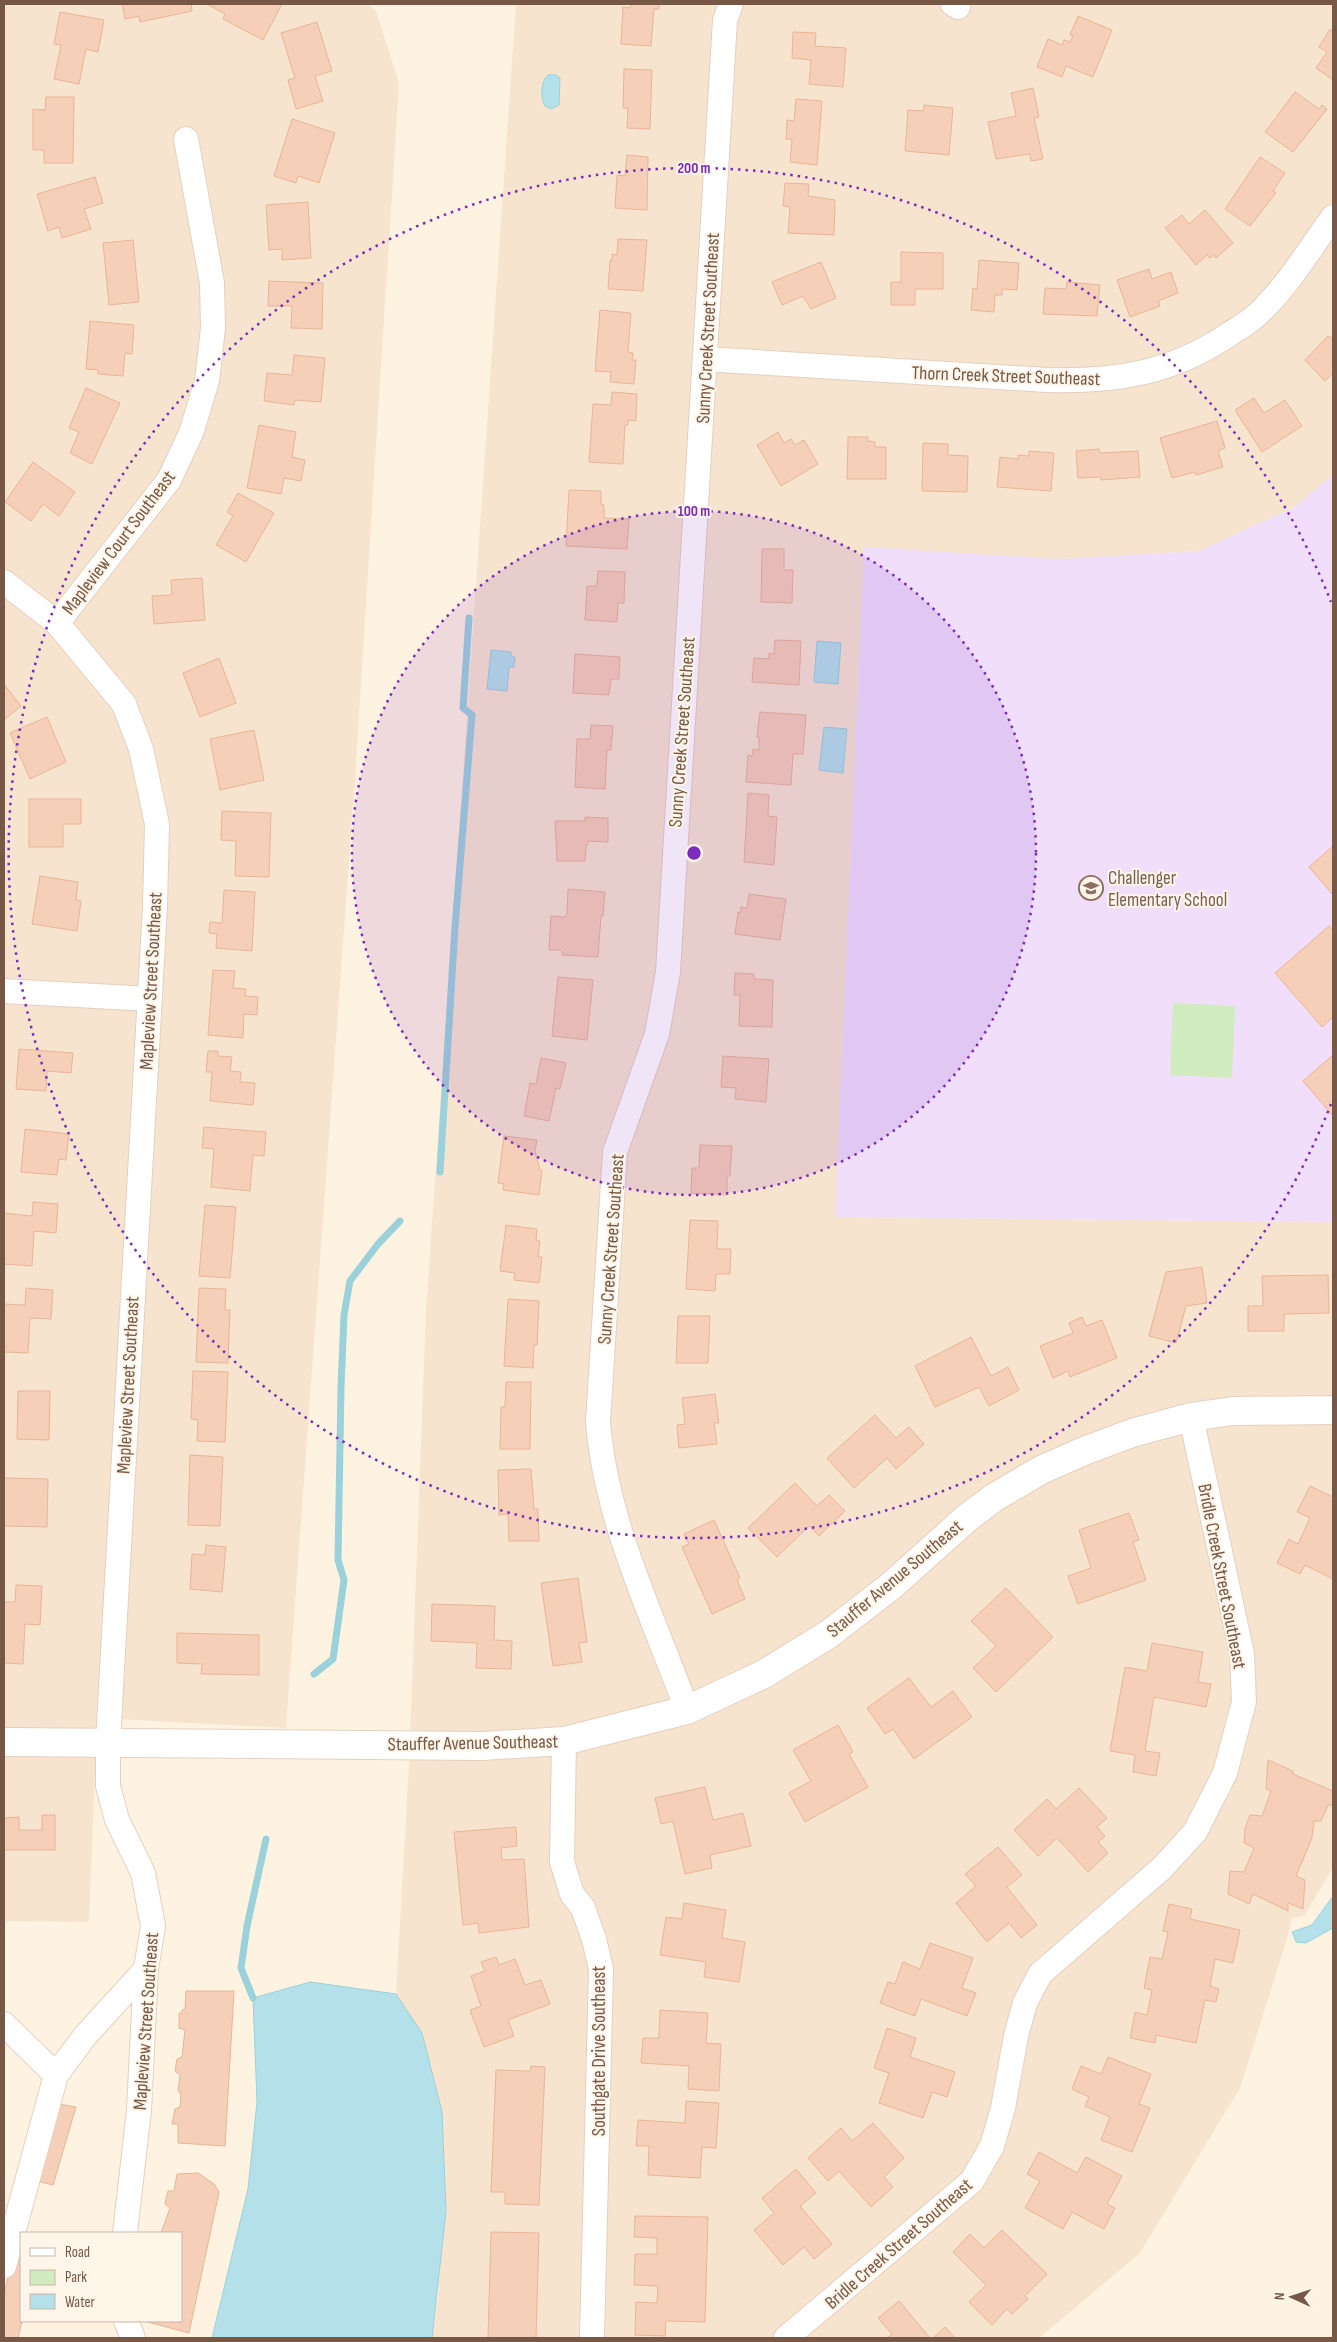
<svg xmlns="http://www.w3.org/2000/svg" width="1337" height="2342" viewBox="0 0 1337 2342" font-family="'Sofia Sans Condensed',sans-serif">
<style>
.residential{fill:#f6e4cf}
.education{fill:#f0defa}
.green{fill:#d1ecbf}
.water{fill:#b4e1e9;stroke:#9ad1db}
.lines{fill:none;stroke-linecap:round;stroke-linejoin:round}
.stream{stroke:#9ad1db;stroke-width:7}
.building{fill:#f5cfb7;stroke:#e9b596}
.minor-casing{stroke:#e5d0bf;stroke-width:26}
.tertiary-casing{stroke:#e5d0bf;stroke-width:30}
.minor{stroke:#fff;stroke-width:24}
.tertiary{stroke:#fff;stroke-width:28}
.ring{fill:none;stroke:#7b2cbf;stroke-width:2.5;stroke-dasharray:2.5 5}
.labels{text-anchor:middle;stroke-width:4;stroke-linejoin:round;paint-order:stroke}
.street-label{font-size:19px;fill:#775746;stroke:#fff6e9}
.education-label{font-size:19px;fill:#785e54;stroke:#fff6e9;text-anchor:start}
.centre{fill:#7b2cbf;stroke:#fff6e9;stroke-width:2.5}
.ring-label{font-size:15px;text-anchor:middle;font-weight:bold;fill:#7b2cbf;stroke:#fff6e9;stroke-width:4;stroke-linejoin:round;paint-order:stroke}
</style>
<rect width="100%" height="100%" fill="#fef3e1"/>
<g class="residential">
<path d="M4 4H367L376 11 399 83 355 778 286 1728 97 1718 89 1922 4 1921Z"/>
<path d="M516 4H1333V475L1295 507 1199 551 1060 559 835 1217 1333 1222V1868L1304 1916 1292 1918 1287 1939 1240 2088 1140 2253 1039 2338H432L439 2289 396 1994 409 1764 426 1310Z"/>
</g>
<path class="education" d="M1333 475V1222L835 1217 864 547 1060 559 1199 551 1295 507Z"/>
<path class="green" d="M1173 1003 1235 1006 1232 1078 1170 1075Z"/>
<g class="water">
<path d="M548 75H556L560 78 559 105 551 109 545 106C540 99 541 80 548 75Z"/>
<path d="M817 641 841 643 838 684 814 682Z"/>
<path d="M491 650 511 652V656L515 657 514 667H509L507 691 487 689Z"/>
<path d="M824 727 847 729 843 773 819 770Z"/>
<path d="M1333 1896V1928L1306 1943 1296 1942 1292 1932 1312 1925Z"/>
<path d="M310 1982 396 1994 422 2033 442 2112 446 2211 432 2338H212L248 2189 257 2102 253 1998Z"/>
</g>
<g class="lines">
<g class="stream">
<path d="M440 1172 455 927 472 715 463 708 469 618"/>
<path d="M314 1674 333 1659 344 1580 338 1560 341 1387 344 1315 350 1281 378 1244 400 1221"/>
<path d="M253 1998 241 1968 247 1926 266 1839"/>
</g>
</g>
<g class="building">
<path d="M122 4H191L192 11 140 22 139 16 125 19Z"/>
<path d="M207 4H282L263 40 223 19 225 14Z"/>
<path d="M631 4H659V9H654L651 46 621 44 623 7 630 8Z"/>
<path d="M60 12 104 20 98 52 86 49 79 84 54 79 61 45 54 44Z"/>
<path d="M1078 16 1112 30 1093 77 1066 66 1062 77 1037 67 1048 39 1062 45 1064 40 1070 42 1073 36 1070 35Z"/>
<path d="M317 22 332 71 315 76 323 101 296 109 288 80 295 78 281 33Z"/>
<path d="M1330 29 1333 32V80L1316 68 1327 52 1319 47Z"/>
<path d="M793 32 816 33 815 46 846 48 843 87 809 84 811 60 792 58Z"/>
<path d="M624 69 652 70 650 129 627 128 628 108H623Z"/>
<path d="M1033 88 1039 117 1034 118 1043 159 1031 161 1030 154 996 159 988 122 1016 116 1011 93Z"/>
<path d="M1295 92 1319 109 1322 105 1327 109 1293 152 1265 132Z"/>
<path d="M46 97H74L73 163H44V150H33V109L45 110Z"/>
<path d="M796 99 822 101 817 165 790 162 792 139H786L787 120 794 121Z"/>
<path d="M924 105 953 108 949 155 905 151 908 110 923 111Z"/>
<path d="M292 119 335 133 319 183 298 176 296 183 274 176Z"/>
<path d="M627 155 648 157 647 210 615 208 617 175 625 176Z"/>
<path d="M1260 157 1285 173 1273 191 1276 193 1250 226 1225 209Z"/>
<path d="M95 177 103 203 84 209 91 229 62 238 59 227 48 231 37 194Z"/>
<path d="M785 183 809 184 808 196 835 200 834 235 788 233 790 207 783 206Z"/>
<path d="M308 202 311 258 282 260V249L269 250 266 205Z"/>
<path d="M1205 210 1233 243 1216 258 1214 255 1210 258 1207 255 1196 265 1165 228 1182 215 1189 224Z"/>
<path d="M618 239 647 240 643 291 608 289 610 260 612 261V254L617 255Z"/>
<path d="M133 240 139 302 109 305 103 243Z"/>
<path d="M901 252 943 253V289H915V305H891V282H901Z"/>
<path d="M979 260 1019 263 1017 290 1002 289V295H995L994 312 971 310 973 288 977 289Z"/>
<path d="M821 262 836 298 811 309 803 296 782 305 772 282Z"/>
<path d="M1149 269 1152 279 1171 272 1178 293 1158 301 1160 306 1130 317 1117 280Z"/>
<path d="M269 281 323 283 322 329 291 328 292 306H268Z"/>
<path d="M1067 282 1100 285 1097 316 1043 314 1045 288 1066 289Z"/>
<path d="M600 310 631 313 628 352 633 353 632 360H636L634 384 610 382 611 372 595 371Z"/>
<path d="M90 321 134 325 132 354 125 353 123 376 98 374V370L86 369Z"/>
<path d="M1328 336 1332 338 1333 337V373L1325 381 1305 360Z"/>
<path d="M294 355 325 358 321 402 295 400 294 405 264 401 267 373 292 375Z"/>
<path d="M86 388 120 403 92 464 70 453 79 432 69 428Z"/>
<path d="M612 392 637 394 636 421 628 420V425H625L623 464 589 462 593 404 611 405Z"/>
<path d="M1254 398 1264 413 1285 400 1302 426 1262 452 1235 410Z"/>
<path d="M1217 421 1225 448 1218 451 1223 467 1196 475 1195 472 1172 478 1160 438Z"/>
<path d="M259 425 296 432 292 457 305 460 301 481 284 478 281 494 247 488Z"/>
<path d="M778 432 784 443 791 439 795 445 804 440 818 464 781 486 757 445Z"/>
<path d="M848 437H868V441L875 442V447H886V479H847Z"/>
<path d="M923 443 948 444V455L968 456 967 492 922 491Z"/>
<path d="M1099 449 1100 453 1138 451 1140 477 1101 480V477L1078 478 1076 451Z"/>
<path d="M1029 451 1054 453 1051 491 997 487 1000 457 1018 459V455L1029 456Z"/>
<path d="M33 462 75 492 59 516 43 504 31 521 5 502Z"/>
<path d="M569 490 601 491V504L604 505V518L629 519 627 549 566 546Z"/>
<path d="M238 493 274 513 246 562 216 545 233 516 227 512Z"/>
<path d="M762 549H784V570H793L792 603 761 602Z"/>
<path d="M598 571 625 572 624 603H618L617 622 585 620 587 586H597Z"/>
<path d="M202 578 205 620 154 624 152 596 172 595 171 580Z"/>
<path d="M775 640 801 641 799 685 752 682 754 658 769 659V653L774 654Z"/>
<path d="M575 654 620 657 619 679H611L609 695 573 693Z"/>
<path d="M219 658 236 703 200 717 183 673Z"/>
<path d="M4 684 21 706 4 720Z"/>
<path d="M760 712 806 715 803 754H793L791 785 746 782 748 755 753 756V749L759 750V737H757Z"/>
<path d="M47 717 66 762 30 779 10 733Z"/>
<path d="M591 725 613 726 611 750H607L605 789 575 787 577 739H590Z"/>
<path d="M254 730 264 780 220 790 210 739Z"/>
<path d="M748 793 769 795 768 816 777 817 774 865 744 862Z"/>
<path d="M29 799H81V824H63V847H29Z"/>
<path d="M222 811 271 813 269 877 235 876 236 841 221 840Z"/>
<path d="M585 817 608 818V842L589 841 586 847 585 861H557L555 821H585Z"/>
<path d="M1333 846V895L1309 867Z"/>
<path d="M40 876 78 882 76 900 81 901 77 931 32 924Z"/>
<path d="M568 889 605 892 603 916H601L598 957 562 955V950H549L551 916 564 917 567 914Z"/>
<path d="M224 890 255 892 252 951 216 948 217 934 209 933 210 922 222 923Z"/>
<path d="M749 894 786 899 780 940 735 934 738 912 740 913 741 907 747 908Z"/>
<path d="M1329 926 1333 931V1017L1322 1027 1275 973Z"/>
<path d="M213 970 235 971 233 988 246 989 245 996 258 997 257 1015 244 1014 243 1038 208 1035Z"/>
<path d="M735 973 754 974V979L773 980 772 1027 739 1026 740 995H734Z"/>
<path d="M558 977 593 980 587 1040 552 1036Z"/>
<path d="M19 1049 73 1053 71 1073 47 1071 46 1091 16 1089Z"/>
<path d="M208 1051H218V1056L232 1057 230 1071 241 1072 240 1082 255 1083 253 1105 210 1101 212 1072H206Z"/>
<path d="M1333 1055V1116L1303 1081Z"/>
<path d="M723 1056 769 1059 766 1102 735 1099 736 1088 721 1087Z"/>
<path d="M541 1058 566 1063 560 1089 556 1088 549 1121 524 1116 530 1083 536 1084Z"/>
<path d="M204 1127 266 1132 264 1156 253 1155 250 1191 211 1187 214 1149 202 1148Z"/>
<path d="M25 1129 69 1134 66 1160 59 1159 57 1175 21 1172Z"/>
<path d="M504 1136 537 1140 535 1151 540 1170H542L539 1195 503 1190 504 1184 498 1183Z"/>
<path d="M700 1145 732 1146 730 1176H727V1195L691 1193 692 1168H699Z"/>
<path d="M33 1202 58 1204 56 1233 34 1231 32 1266 4 1264V1213L32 1216Z"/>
<path d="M205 1205 236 1207 230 1278 199 1276Z"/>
<path d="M690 1220 718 1221 717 1249H731L730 1274H716L715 1291 686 1289Z"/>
<path d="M506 1225 537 1229 536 1240 540 1241 538 1257H542L539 1283 514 1280 515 1273 500 1271Z"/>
<path d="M1202 1267 1207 1303 1186 1306 1176 1343 1149 1336 1166 1272Z"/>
<path d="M1328 1275 1329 1313 1284 1314V1331H1248V1306H1263L1262 1276Z"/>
<path d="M26 1288 53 1290 51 1319 30 1318 28 1353 4 1352V1304L25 1305Z"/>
<path d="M199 1288 226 1289 225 1310H230L228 1363 196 1362Z"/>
<path d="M508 1299 539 1301 537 1345H534L533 1368 504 1366Z"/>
<path d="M678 1316H710L708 1363H676Z"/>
<path d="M1082 1317 1086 1326 1102 1320 1117 1358 1070 1377 1068 1371 1053 1378 1040 1346 1073 1333 1069 1323Z"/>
<path d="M971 1337 991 1376 1008 1367 1019 1390 989 1406 979 1387 935 1407 915 1366Z"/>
<path d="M193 1371 228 1372 225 1442 197 1441 198 1420 191 1419Z"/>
<path d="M506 1382H531L530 1449H500L501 1407H505Z"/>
<path d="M18 1391H50L49 1440 17 1439Z"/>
<path d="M715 1394 719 1423H714L717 1444 679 1448 677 1425 685 1424 682 1398Z"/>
<path d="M875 1415 896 1438 909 1427 924 1444 896 1469 887 1458 854 1488 827 1458Z"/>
<path d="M190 1455 223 1457 220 1526 188 1525Z"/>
<path d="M531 1469 534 1509H538L539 1541H509L508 1514 499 1515 498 1470Z"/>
<path d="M4 1478 48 1479 47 1527 4 1526Z"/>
<path d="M795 1483 817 1506 829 1495 845 1511 819 1536 809 1526 777 1557 748 1528Z"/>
<path d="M1310 1486 1333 1497V1579L1305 1565 1300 1574 1277 1563 1289 1539 1298 1544 1310 1518 1297 1512Z"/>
<path d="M1129 1513 1139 1540 1133 1542 1146 1580 1078 1604 1068 1576 1091 1568 1079 1530Z"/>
<path d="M714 1520 740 1578 737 1580 745 1599 712 1614 682 1547 689 1544 684 1534Z"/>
<path d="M206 1545 226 1547 222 1592 190 1589 192 1554 205 1555Z"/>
<path d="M578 1578 587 1642 579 1643 582 1662 553 1666 541 1583Z"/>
<path d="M16 1585 42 1586 40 1625 25 1624 23 1664 4 1663V1602H15Z"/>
<path d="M1006 1588 1053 1637 996 1692 973 1668 996 1646 971 1621Z"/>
<path d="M432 1604 495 1606 494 1640 512 1641 511 1669 476 1668 477 1643 431 1641Z"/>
<path d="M177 1633 259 1635V1675L201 1674 202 1664 177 1663Z"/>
<path d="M1152 1643 1203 1652 1198 1682 1211 1684 1206 1707 1154 1697 1145 1751 1160 1753 1156 1776 1133 1772 1135 1755 1110 1751 1125 1667 1147 1671Z"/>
<path d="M909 1678 931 1707 953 1691 972 1717 914 1759 893 1729 885 1734 867 1708Z"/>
<path d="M838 1725 853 1752 849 1754 868 1787 805 1822 789 1793 811 1781 793 1750Z"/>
<path d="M1268 1760 1293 1771V1774L1333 1791V1805H1328L1321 1821H1314L1312 1838 1296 1876 1305 1880 1303 1909 1288 1903V1911L1253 1894 1249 1904 1228 1894 1230 1871 1244 1872 1254 1848 1244 1843 1245 1828 1250 1815 1262 1816 1271 1791 1266 1789Z"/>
<path d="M705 1787 713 1820 743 1813 751 1846 710 1855 712 1868 685 1874 673 1821 661 1824 655 1798Z"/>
<path d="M1079 1788 1107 1818 1097 1827 1105 1836 1098 1842 1108 1853 1088 1872 1057 1838 1038 1856 1014 1830 1047 1799 1056 1809Z"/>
<path d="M42 1815H55V1850H4V1818L19 1817V1830H42Z"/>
<path d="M516 1827 517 1846 501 1848 502 1860 524 1859 529 1927 479 1933 478 1923 463 1925 454 1832Z"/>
<path d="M998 1847 1022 1875 1007 1887 1037 1925 1021 1938 1009 1923 987 1942 956 1903 976 1886 965 1874Z"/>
<path d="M684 1903 726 1910 722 1938 745 1942 739 1982 704 1977 706 1962 660 1955 666 1917 682 1919Z"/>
<path d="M1169 1904 1192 1909 1190 1919 1240 1930 1233 1963 1215 1959 1210 1986 1219 1989 1216 2002 1205 2000 1196 2043 1156 2035 1155 2043 1130 2038 1135 2012 1147 2015 1152 1990 1144 1988 1150 1957 1162 1959 1168 1932 1163 1931Z"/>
<path d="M930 1943 973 1958 962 1988 976 1993 967 2016 921 1999 915 2016 880 2003 888 1982 895 1984 903 1962 920 1969Z"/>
<path d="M496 1957 499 1965 515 1959 525 1985 541 1980 550 2004 508 2020 514 2036 484 2047 470 2010 481 2006 471 1976 485 1971 481 1962Z"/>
<path d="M186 1991H234L225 2146 178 2143V2124H172L175 2109 180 2107 181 2095 178 2090 180 2075 175 2071 177 2059 182 2057 185 2030 179 2028V2014L185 2008Z"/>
<path d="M660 2010 708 2013 706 2043 721 2044 719 2091 688 2089 689 2066 641 2063 643 2038H659Z"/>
<path d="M887 2028 916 2038 910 2057 955 2072 947 2097 932 2092 923 2118 879 2103 889 2073 874 2068Z"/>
<path d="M1108 2057 1151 2074 1139 2104 1150 2108 1132 2152 1101 2140 1110 2117 1085 2106 1089 2097 1072 2089 1081 2066 1101 2074Z"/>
<path d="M531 2066 545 2067 539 2205 505 2204V2192H491L496 2070 530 2071Z"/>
<path d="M686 2101 719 2103 716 2148 702 2147 700 2178 648 2175 649 2146H636L638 2120 685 2123Z"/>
<path d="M53 2103 76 2107 53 2185 33 2180Z"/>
<path d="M873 2123 904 2158 884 2177 893 2187 871 2207 839 2171 828 2181 808 2158 841 2128 852 2141Z"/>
<path d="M1039 2152 1077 2173 1086 2157 1122 2176 1107 2204 1115 2208 1104 2229 1072 2212 1063 2229 1025 2208 1040 2181 1027 2174Z"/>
<path d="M796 2169 816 2193 800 2206 832 2244 814 2259 804 2247 783 2265 754 2230 774 2213 762 2198Z"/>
<path d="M198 2173 214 2184 219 2192 189 2333 144 2321H181V2233H161L170 2208 165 2204 168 2191H174L177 2174Z"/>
<path d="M635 2216 708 2217 705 2322 666 2321 665 2336 635 2335 636 2302 657 2303 658 2286 634 2285 635 2254H657V2238L634 2237Z"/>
<path d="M1002 2230 1047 2274 1025 2296 1028 2299 1012 2314 1007 2309 992 2325 969 2302 986 2285 953 2252 970 2234 984 2248Z"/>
<path d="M491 2232 539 2233 536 2338H488Z"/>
<path d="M15 2248 21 2249 22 2321 18 2338H4V2294Z"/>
<path d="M899 2301 930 2338H887L892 2334 878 2318Z"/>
<path d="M945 2327 955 2338H933Z"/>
</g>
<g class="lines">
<defs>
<g id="minor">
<path d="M953 4 958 7"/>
<path d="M705 359 1047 380C1116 382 1173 373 1231 333 1243 326 1255 318 1264 308 1291 281 1311 247 1333 217"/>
<path d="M4 582 57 623 124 704 141 749 157 824 155 906 108 1741V1786L117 1820 143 1873 153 1926 146 1969 139 2110 125 2233"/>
<path d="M57 623 169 480 191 433 207 381 213 328 212 283 186 139"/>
<path d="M4 991 150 999"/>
<path d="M687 1710C653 1616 606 1523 598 1422L615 1152 657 1034 668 972 725 20 731 4"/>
<path d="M564 1741 562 1862 572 1894 583 1908 594 1939 601 1969 592 2338"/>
<path d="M4 2024 56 2075"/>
<path d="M4 2266 56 2075 85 2036 146 1969"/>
<path d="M126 2321 133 2338"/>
<path d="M786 2338 972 2181 992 2146 1003 2108 1016 2036 1025 2003 1040 1974 1162 1868 1195 1832 1225 1773 1244 1702 1242 1654 1191 1417"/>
</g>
<path id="tertiary" d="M4 1742 483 1746 564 1741 687 1710 764 1674 829 1634 891 1586 968 1517 995 1497 1041 1470 1084 1451 1132 1433 1191 1417 1233 1411 1333 1410"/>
</defs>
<use href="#minor" class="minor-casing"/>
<use href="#tertiary" class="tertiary-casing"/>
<use href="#minor" class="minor"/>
<use href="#tertiary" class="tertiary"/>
</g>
<circle cx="694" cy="853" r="342" fill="#7b2cbf" fill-opacity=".12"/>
<g class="ring">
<circle cx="694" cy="853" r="342"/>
<path d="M1331 1104A685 685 0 1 1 1331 602"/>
</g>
<defs>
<symbol id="school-ring" viewBox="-11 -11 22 22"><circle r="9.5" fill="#fff6e9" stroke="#8d6e63" stroke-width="1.5"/><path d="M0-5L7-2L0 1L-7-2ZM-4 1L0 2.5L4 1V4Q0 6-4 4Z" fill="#8d6e63"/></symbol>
</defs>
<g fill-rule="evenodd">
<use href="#school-ring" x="1077" y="874" width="28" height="28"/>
</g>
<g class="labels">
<g class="street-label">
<text transform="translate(707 328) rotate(-87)" y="7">Sunny Creek Street Southeast</text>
<text transform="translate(1006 375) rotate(2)" y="7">Thorn Creek Street Southeast</text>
<text transform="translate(118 542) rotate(-53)" y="7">Mapleview Court Southeast</text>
<text transform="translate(681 732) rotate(-86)" y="7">Sunny Creek Street Southeast</text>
<text transform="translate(150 981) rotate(-87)" y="7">Mapleview Street Southeast</text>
<text transform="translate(610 1249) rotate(-86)" y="7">Sunny Creek Street Southeast</text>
<text transform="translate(127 1385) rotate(-87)" y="7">Mapleview Street Southeast</text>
<text transform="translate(1223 1576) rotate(79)" y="7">Bridle Creek Street Southeast</text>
<text transform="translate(894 1578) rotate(-40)" y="7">Stauffer Avenue Southeast</text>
<text transform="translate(473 1742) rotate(-1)" y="7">Stauffer Avenue Southeast</text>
<text transform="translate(145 2021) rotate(-86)" y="7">Mapleview Street Southeast</text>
<text transform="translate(598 2051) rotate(-90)" y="7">Southgate Drive Southeast</text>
<text transform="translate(898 2243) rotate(-41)" y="7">Bridle Creek Street Southeast</text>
</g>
<g class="education-label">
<text x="1108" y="884">Challenger<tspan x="1108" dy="22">Elementary School</tspan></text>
</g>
</g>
<circle cx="694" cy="853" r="8" class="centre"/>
<g class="ring-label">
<text x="694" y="173">200 m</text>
<text x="694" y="516">100 m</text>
</g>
<rect width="1337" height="2342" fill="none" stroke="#775746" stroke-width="10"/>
<rect x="20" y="2232" width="162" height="90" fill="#fff6e9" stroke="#c9b6a8"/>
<rect x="30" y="2248" width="25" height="8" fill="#ffffff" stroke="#c9b6a8"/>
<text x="65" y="2257" font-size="15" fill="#775746">Road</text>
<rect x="30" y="2270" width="25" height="15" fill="#d1ecbf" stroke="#c9b6a8"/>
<text x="65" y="2282" font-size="15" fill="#775746">Park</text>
<rect x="30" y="2294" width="25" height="15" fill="#b4e1e9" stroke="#c9b6a8"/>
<text x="65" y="2307" font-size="15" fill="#775746">Water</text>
<g transform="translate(1292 2297) rotate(273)" stroke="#fff6e9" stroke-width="4" paint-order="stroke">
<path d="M0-4L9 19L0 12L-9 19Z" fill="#775746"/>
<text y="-8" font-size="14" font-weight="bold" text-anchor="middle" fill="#775746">N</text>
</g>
</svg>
